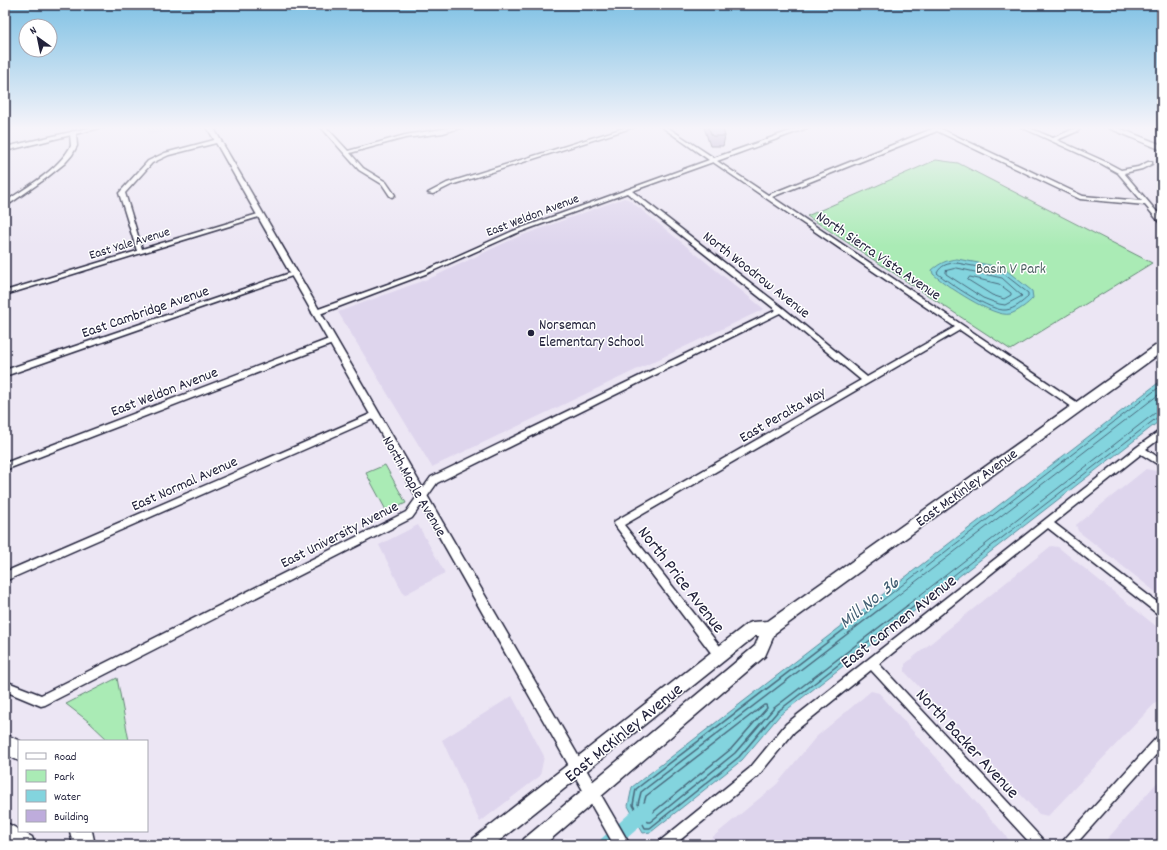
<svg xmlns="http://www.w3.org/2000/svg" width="1167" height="850" viewBox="0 0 1167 850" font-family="Dekko,sans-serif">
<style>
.built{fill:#ded5ed}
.green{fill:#aaebb5;stroke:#668678}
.water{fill:#83d4de;stroke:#5c8d9d}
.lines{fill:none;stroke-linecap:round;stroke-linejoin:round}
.shore-far1{stroke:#49697c;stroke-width:1}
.shore{stroke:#49697c;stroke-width:1.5}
.canal{fill:#83d4de;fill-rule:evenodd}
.minor-casing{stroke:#22223b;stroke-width:3}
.tertiary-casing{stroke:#22223b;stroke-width:3}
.secondary-casing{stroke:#22223b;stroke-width:3}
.primary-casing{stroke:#22223b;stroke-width:3}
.motorway-casing{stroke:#22223b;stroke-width:3}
.minor{fill:#fff;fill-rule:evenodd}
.tertiary{fill:#fff;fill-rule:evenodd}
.secondary{fill:#fff;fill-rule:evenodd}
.primary{fill:#fff;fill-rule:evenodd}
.motorway{fill:#fff;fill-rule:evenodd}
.wall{fill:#a394bd;stroke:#22223b}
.building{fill:#beacdc;stroke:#22223b}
.poi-dot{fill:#22223b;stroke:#fff;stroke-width:1.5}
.labels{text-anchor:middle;stroke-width:3;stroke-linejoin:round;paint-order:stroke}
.far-street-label{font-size:13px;fill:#22223b;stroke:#fff}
.street-label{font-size:15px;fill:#22223b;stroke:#fff}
.park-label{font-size:15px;fill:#4b5e60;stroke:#fff}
.poi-label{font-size:15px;fill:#22223b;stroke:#fff;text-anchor:start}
.near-street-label{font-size:18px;fill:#22223b;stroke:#fff}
.near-water-label{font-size:19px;font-style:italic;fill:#446074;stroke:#fff}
</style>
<rect width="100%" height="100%" fill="#ece6f4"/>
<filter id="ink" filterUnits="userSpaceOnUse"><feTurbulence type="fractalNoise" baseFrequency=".025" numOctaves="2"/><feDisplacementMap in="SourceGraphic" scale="8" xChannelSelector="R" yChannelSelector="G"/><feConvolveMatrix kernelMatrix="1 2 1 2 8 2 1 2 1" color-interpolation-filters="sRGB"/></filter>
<g filter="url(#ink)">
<g class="built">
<path d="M146 127H185L150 135Z"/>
<path d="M624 198 628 199 764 309 432 467 338 312 433 277 515 238Z"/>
<path d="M1146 469 1156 471 1162 474V597L1078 531 1076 525Z"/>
<path d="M418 525 445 573 404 595 379 545Z"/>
<path d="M1051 546 1058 547 1162 631V696L1048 816 1039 814 905 672V664Z"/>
<path d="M871 691 879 693 1006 836 1012 845H703L777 784 816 737Z"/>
<path d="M512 696 544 756 540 776 480 822 442 740Z"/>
<path d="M1162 777V845H1102Z"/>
</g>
<g class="green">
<path d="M936 160 958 163 1152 263 1011 350 807 216Z"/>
<path d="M385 465 406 503 387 512 366 473Z"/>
<path d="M117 678 129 741H109L88 721 66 704Z"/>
</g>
<g class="water">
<path d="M957 259 995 266 1006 270 1032 291 1033 298C1028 304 1017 312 1010 314 994 318 945 285 933 274L932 270C940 263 947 260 957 259Z"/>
<path d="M1162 380V419L780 715 742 760 651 832 643 833 628 806 632 787Z"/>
</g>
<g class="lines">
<g class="shore-far1">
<path d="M957 263 994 270 1004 274 1028 293V297C1022 302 1015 309 1006 310 991 312 949 283 937 273 941 265 948 263 957 263Z"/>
<path d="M957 268 1002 278 1022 296 1005 305 999 304 983 298 946 274V271Z"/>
<path d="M970 277 999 284 1011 293V295L1004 299 992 295 968 280Z"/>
<path d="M875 606 1162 385"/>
<path d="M884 606 1162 392"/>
<path d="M906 606 1155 413 1162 411"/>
<path d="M914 606 1158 417 1162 416"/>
</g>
<g class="shore">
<path d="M876 605 636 789 633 805 645 828H650L739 757 777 712 916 605"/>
<path d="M885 605 641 792 638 804 647 822H650L735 753 774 708 908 605"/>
<path d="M764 705H766L767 708 731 749 652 813H649L644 803 646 796Z"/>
</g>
<path class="canal" d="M646 802 652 804 654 810 652 816 619 845H599L601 839 640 804Z"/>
<defs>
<g id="minor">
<path d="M321 127H326L348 151 405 135 455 127H463L443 133 405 138 350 153 363 168 386 182 395 195 392 197 390 196 382 184 359 170Z"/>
<path d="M627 127H634L451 185 433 194 428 193 447 183Z"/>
<path d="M662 127H667L714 158 801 127H807V128L717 161 768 195 937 127 1083 196 1142 201 1118 173 1102 164 1021 127H1027L1053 138 1076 128 1079 130 1078 131 1057 140 1106 162 1121 170 1138 167 1148 162H1152V164L1142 169 1124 173 1162 218V224L1160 223 1145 205 1080 199 937 131 772 197 1081 405 1082 407 1078 410 1075 409 960 330 624 525 723 650 724 654 723 658 719 659 715 658 614 524 615 521 861 380 780 313 437 483 412 518 45 705 41 706 5 691V681L41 695 406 512 431 477 776 310 627 193 517 233 428 273 317 315H315L312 313 313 311 424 271 513 231 709 160ZM713 162 955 327 867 377 783 308 632 191Z"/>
<path d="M73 131 76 133 77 146 72 155 65 163 45 179 5 207V202C28 186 57 171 71 146L70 133Z"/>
<path d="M218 139 221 141 220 142 169 155 152 163 125 193 142 249 258 214H262V216L5 295V291L137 251 119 193 120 192 148 161 165 153Z"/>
<path d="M293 272 296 274 295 275 5 376V370Z"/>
<path d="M329 339H335L336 341 335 343 5 470V463Z"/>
<path d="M375 412 379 415 378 417 5 581V572Z"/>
<path d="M1162 429V437L1146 449 1162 460V467L1141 454 1054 523 1162 606V617L1159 615 1048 528 879 664 1044 841 1046 845H1032L871 670 794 732 758 776 674 845H658L660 841 750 768 786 724 1137 447Z"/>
<path d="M1162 734V748L1075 845H1061L1063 841 1158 736Z"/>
</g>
<path id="tertiary" d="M207 127H213L630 845H614Z"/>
<g id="secondary">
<path d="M93 127H104L5 151V147Z"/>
<path d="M1108 127H1116L1162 145V150L1109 128Z"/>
</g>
<path id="primary" d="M1162 343V352L775 633 765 656 544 845H521L524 839 755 646 759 636H755L494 845H470L473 839 747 624 752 622 768 621 1158 344Z"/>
<g id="motorway">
<path d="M5 734 20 741 19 761 5 754Z"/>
<path d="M5 822 32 837 35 845H5Z"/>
<path d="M70 831H92L95 845H73Z"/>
</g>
</defs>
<use href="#minor" class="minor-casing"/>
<use href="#tertiary" class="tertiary-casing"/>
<use href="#secondary" class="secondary-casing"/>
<use href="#primary" class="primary-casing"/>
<use href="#motorway" class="motorway-casing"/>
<use href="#minor" class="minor"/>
<use href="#tertiary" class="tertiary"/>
<use href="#secondary" class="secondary"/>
<use href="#primary" class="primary"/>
<use href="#motorway" class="motorway"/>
</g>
<path class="wall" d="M704 127H722L725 136 723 146H710Z"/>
<path class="building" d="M708 127H722L725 136H712Z"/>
</g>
<linearGradient id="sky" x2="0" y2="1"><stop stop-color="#7fc1e4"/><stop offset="0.52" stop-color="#f6f4fa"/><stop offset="1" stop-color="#f6f4fa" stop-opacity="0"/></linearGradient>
<rect width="1167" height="246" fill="url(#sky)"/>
<circle class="poi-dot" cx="531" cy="333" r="4"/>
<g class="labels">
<g class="far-street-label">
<text transform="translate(532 214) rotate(-21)" y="5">East Weldon Avenue</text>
<text transform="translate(129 242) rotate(-17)" y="5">East Yale Avenue</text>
</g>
<g class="street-label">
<text transform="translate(879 255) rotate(34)" y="5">North Sierra Vista Avenue</text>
<text transform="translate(757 274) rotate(38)" y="5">North Woodrow Avenue</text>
<text transform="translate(145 311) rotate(-19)" y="5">East Cambridge Avenue</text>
<text transform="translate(164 391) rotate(-21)" y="5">East Weldon Avenue</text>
<text transform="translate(782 414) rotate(-30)" y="5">East Peralta Way</text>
<text transform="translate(184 483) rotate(-24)" y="5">East Normal Avenue</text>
<text transform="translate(415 486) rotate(60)" y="5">North Maple Avenue</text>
<text transform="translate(966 487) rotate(-36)" y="5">East McKinley Avenue</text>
<text transform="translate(339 534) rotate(-27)" y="5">East University Avenue</text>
</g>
<g class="park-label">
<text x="1011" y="273">Basin V Park</text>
</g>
<g class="poi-label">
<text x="539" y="329">Norseman<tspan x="539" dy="17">Elementary School</tspan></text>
</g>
<g class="near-street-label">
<text transform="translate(682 579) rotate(52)" y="6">North Price Avenue</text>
<text transform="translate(898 621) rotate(-38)" y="6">East Carmen Avenue</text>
<text transform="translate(623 732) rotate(-39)" y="6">East McKinley Avenue</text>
<text transform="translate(968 743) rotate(47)" y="6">North Backer Avenue</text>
</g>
<g class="near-water-label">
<text transform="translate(868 601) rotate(-39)" y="7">Mill No. 36</text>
</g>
</g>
<rect width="1167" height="850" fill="none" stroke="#fff" stroke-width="20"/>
<rect x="10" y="10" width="1147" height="830" fill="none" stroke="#22223b" stroke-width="1.5" filter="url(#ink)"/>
<rect x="18" y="740" width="130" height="92" fill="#ffffff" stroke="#a7a7b1"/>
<rect x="26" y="753" width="20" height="6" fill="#ffffff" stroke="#a7a7b1"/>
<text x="54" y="760" font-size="12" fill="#22223b">Road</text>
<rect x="26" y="770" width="20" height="12" fill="#aaebb5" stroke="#a7a7b1"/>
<text x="54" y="780" font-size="12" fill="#22223b">Park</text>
<rect x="26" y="790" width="20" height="12" fill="#83d4de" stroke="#a7a7b1"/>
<text x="54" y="800" font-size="12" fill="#22223b">Water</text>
<rect x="26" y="810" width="20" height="12" fill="#beacdc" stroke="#a7a7b1"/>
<text x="54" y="820" font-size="12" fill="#22223b">Building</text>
<g transform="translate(38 38) rotate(327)"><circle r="19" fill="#ffffff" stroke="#a7a7b1"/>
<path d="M0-3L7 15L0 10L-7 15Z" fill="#22223b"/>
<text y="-6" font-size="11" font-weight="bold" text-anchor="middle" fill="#22223b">N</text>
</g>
</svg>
